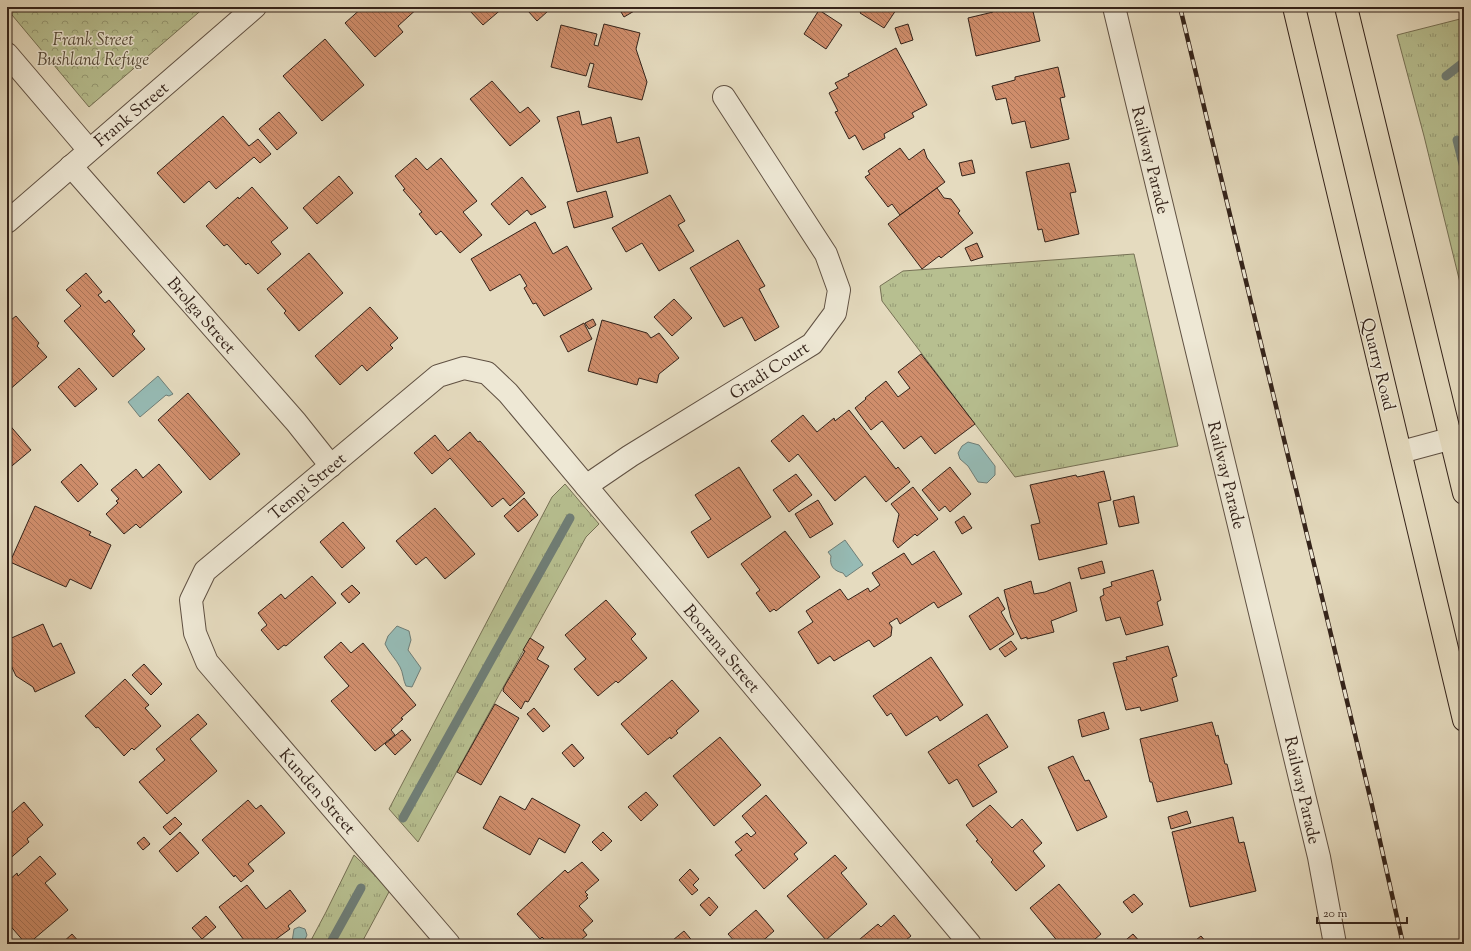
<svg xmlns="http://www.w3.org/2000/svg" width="1471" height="951" viewBox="0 0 1471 951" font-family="'Sorts Mill Goudy',serif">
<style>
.forest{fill:url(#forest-crowns);stroke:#767155}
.park{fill:url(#park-tufts);stroke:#767155}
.water{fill:#96bbb5;stroke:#6f7e77}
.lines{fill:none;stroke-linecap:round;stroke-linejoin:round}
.stream{stroke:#6f7e77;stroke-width:9}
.building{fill:url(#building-back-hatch);stroke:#34231a}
.minor-casing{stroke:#605143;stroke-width:24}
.primary-casing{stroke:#34231a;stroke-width:24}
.minor{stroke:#eee8d5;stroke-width:22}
.primary{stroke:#e5dbbf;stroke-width:22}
.rail-casing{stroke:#34231a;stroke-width:4.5}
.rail{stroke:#eee8d5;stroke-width:3;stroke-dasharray:9;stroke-linecap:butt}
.labels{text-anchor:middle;stroke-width:3;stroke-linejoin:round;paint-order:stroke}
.park-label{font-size:17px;font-style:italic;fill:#554a38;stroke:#eee8d5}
.street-label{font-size:17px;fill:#34231a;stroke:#eee8d5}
</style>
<defs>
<pattern id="forest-crowns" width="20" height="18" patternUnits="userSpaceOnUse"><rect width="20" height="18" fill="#b7bf90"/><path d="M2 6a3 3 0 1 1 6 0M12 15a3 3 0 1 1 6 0" fill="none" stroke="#969b75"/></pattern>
<pattern id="park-tufts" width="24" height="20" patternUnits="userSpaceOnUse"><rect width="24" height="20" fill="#b7bf90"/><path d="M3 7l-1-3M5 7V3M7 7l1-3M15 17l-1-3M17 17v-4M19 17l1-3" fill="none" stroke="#969b75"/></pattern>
<pattern id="building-back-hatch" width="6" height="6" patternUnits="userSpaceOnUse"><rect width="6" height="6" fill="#d08e6c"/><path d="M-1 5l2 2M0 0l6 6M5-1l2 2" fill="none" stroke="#aa7458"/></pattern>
</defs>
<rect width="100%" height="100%" fill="#e5dbbf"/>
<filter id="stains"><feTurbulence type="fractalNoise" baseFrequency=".005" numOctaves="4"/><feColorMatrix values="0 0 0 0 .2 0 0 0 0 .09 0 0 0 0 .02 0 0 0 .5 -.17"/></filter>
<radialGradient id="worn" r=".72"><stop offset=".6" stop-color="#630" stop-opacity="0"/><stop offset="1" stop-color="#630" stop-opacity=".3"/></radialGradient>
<path class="forest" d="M7 7H205L89 107 7 9Z"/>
<g class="park">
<path d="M1464 18V299L1424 136 1397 35Z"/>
<path d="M1134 254 1178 446 1015 477 882 301 880 286 903 271Z"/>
<path d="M565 484 599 524 586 537 418 842 389 809 552 497Z"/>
<path d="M354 855 390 890 361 944H309L326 912Z"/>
</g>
<g class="water">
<path d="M158 376 173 394 169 396 166 395 140 417 128 402Z"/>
<path d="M968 442 979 445 995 466V475L987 483 978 482 968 466 960 459 958 453 962 446Z"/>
<path d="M845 540 863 565 846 577 843 573C834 571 829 566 831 556L828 552Z"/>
<path d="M397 626 409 631 411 640 408 650 421 668 412 687 406 686C403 680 403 672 400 667 396 659 389 653 385 644L388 636Z"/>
<path d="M299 927 305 929 307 935 303 944H287L292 942 294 929Z"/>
</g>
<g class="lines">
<g class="stream">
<path d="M1446 76 1464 62"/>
<path d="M1457 140 1464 168"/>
<path d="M403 818 570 518"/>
<path d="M330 944 361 888"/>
</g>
</g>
<g class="building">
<path d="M363 7H419L398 26 403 32 375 57 345 23Z"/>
<path d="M475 7H504L483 25 470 11Z"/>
<path d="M533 7H544L548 11 537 21 528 11Z"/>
<path d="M618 7H641L624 17Z"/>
<path d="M864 7H898L884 28 860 13Z"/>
<path d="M992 7H1032L1040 41 976 56 968 18 993 12Z"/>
<path d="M819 10 842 25 826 49 804 34Z"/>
<path d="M604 24 640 33 636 49 647 82 642 100 588 87 594 64 590 63 586 76 551 67 561 25 597 34 594 45 598 46Z"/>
<path d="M908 24 913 40 901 44 895 28Z"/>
<path d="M325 39 364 85 322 121 283 76Z"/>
<path d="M896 48 927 105 912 113 914 117 884 134 885 138 863 150 855 135 849 139 835 112 838 111 829 93 838 88 835 83 849 76 848 74Z"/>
<path d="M1058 67 1065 97 1060 98 1069 139 1031 148 1025 121 1012 124 1006 98 996 100 992 86 1015 80V77Z"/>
<path d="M492 81 520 113 528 107 540 121 510 146 470 99Z"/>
<path d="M579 111 582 125 611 117 617 143 639 137 648 173 577 192 557 117Z"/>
<path d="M279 112 297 133 277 150 259 129Z"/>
<path d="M223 116 249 146 258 139 271 154 260 163 254 157 216 189 209 181 184 203 157 173Z"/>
<path d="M900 148 909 160 924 149 927 158 945 182 900 215 892 204 888 207 865 177 870 174 868 171Z"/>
<path d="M416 158 427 170 441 158 477 201 463 212 482 235 460 253 441 231 436 235 419 214 422 212 403 190 405 189 395 176Z"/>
<path d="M972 160 975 173 962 176 959 163Z"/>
<path d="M1069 163 1076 192 1070 193 1079 234 1045 242 1042 229 1038 230 1026 172Z"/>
<path d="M339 176 353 193 317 224 303 208Z"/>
<path d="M522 177 546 207 531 215 527 210 509 225 491 204Z"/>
<path d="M252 187 288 228 271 242 281 254 258 274 248 263 246 265 227 244 224 246 206 226 238 197 239 199Z"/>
<path d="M937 188 944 198 951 199 960 211 958 213 973 233 941 258 939 256 922 269 888 224Z"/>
<path d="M606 191 613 217 574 228 567 202Z"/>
<path d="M670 195 685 221 678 225 694 251 659 271 642 243 626 252 612 228Z"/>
<path d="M535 222 553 254 567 246 592 289 544 316 536 303 533 304 524 288 527 286 520 274 490 291 471 259Z"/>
<path d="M738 240 765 286 759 289 779 327 755 341 742 317 724 327 690 268Z"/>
<path d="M977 243 983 257 971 261 965 248Z"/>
<path d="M309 253 343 293 299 331 284 313 286 311 267 289Z"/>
<path d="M86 273 102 292 98 295 105 303 109 300 135 331 132 334 145 349 113 377 64 321 81 306 66 290Z"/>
<path d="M674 299 692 318 672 336 654 317Z"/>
<path d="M370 307 398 338 390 345 393 348 367 371 362 365 340 385 315 356Z"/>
<path d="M16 316 39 343 37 346 47 357 8 391 7 323Z"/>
<path d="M593 319 596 325 589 329 585 323Z"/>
<path d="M602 320 647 333 651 338 659 333 679 358 659 374 657 383 639 378 637 385 588 371Z"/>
<path d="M584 323 592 339 568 352 560 336Z"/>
<path d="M921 354 975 424 935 454 921 436 904 449 882 421 871 430 855 408 866 399 865 398 886 381 898 397 910 388 898 372Z"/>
<path d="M79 368 97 389 75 407 58 387Z"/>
<path d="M188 393 240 454 210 480 158 420Z"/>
<path d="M849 410 896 469 898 467 910 482 886 502 865 476 835 501 798 454 789 462 771 441 803 415 817 432 834 418 835 421Z"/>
<path d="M7 422 31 450 7 470Z"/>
<path d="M470 432 478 442 480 441 525 493 510 506 503 498 492 507 450 458 432 474 414 453 435 435 448 451Z"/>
<path d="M81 464 98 484 78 502 61 482Z"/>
<path d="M159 464 182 492 140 528 136 524 124 534 106 514 118 503 116 501 119 499 111 490 136 469 143 478Z"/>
<path d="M739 467 771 517 708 558 691 532 711 519 695 495Z"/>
<path d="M950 467 971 494 950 512 945 506 939 511 922 490Z"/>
<path d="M1104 471 1111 500 1098 503 1107 544 1039 560 1031 525 1040 523 1030 485 1076 475 1077 477Z"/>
<path d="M796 474 812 495 789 512 773 490Z"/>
<path d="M913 487 938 519 917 536 915 534 898 548 893 541 899 514 891 504Z"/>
<path d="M1134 496 1139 523 1119 527 1113 501Z"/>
<path d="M524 498 538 515 518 532 504 516Z"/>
<path d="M818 500 833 524 810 538 795 514Z"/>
<path d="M35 506 91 532 89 535 111 545 91 589 70 579 66 587 10 562Z"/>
<path d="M435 508 475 554 445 579 426 557 416 565 396 541Z"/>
<path d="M964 516 972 528 962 534 955 522Z"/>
<path d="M343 522 365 548 342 568 320 542Z"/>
<path d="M785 531 820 577 776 611 774 609 770 612 756 593 760 590 741 564Z"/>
<path d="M934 551 962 594 938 608 934 602 900 624 897 618 889 623 892 627 891 636 874 647 869 640 834 661 830 656 818 664 798 632 813 622 806 611 840 589 848 600 868 588 870 592 880 585 872 573 904 553 912 565Z"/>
<path d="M1102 561 1105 573 1081 579 1078 568Z"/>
<path d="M1153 570 1161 600 1157 602 1163 625 1126 635 1120 617 1106 621 1100 597 1104 595 1103 589 1112 586 1111 582Z"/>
<path d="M312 576 336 603 286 646 284 645 278 650 261 630 267 625 258 613 281 594 285 599Z"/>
<path d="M1031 581 1034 594 1045 592 1070 582 1077 611 1051 621 1054 632 1027 639V637L1021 639 1011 618 1004 590Z"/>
<path d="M352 585 360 593 349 603 341 594Z"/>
<path d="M998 597 1005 609 1001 612 1014 634 990 650 969 616Z"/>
<path d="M606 600 636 634 631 639 647 658 618 683 616 681 598 696 574 669 586 659 565 635Z"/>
<path d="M43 624 53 647 61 643 75 673 35 692 33 687 16 676 7 657V640Z"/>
<path d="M530 638 544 647 537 659 549 666 528 702 525 701 521 709 503 691 504 687 525 651 523 650Z"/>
<path d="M1011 641 1017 649 1005 657 999 649Z"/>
<path d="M341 642 351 653 363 643 416 705 401 718 403 719 391 730 395 735 375 751 331 701 349 686 324 657Z"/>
<path d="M1168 646 1177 676 1172 678 1178 701 1141 711 1140 707 1126 710 1113 663 1127 660 1126 657Z"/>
<path d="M931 657 963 705 940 721 937 716 906 736 891 713 887 716 873 696Z"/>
<path d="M144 664 162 684 151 695 132 675Z"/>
<path d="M125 679 149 705 145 708 161 726 134 750 132 748 124 756 98 727 96 728 85 716Z"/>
<path d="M672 680 699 711 676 731 678 733 671 739 670 737 648 755 621 724Z"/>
<path d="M495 704 519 718 481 785 457 772Z"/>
<path d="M534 708 550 726 543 732 527 714Z"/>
<path d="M1104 712 1109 729 1082 737 1078 720Z"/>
<path d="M198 714 207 724 190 739 217 771 167 814 139 782 165 760 156 749Z"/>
<path d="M987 714 1008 747 978 765 997 792 973 807 957 779 949 784 928 752Z"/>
<path d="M1212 722 1216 736 1218 735 1225 764H1227L1232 784 1157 802 1152 782H1150L1140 739Z"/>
<path d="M402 730 411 740 395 755 385 744Z"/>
<path d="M720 737 761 785 714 826 673 776Z"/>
<path d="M572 744 584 758 574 767 562 753Z"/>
<path d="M1073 756 1085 781 1089 780 1107 817 1077 831 1048 767Z"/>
<path d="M646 792 658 805 641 821 628 807Z"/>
<path d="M766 795 807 843 794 854 798 859 764 889 735 855 742 850 735 842 747 833 751 837 756 833 742 816Z"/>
<path d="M500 796 525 810 532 798 580 825 565 853 539 838 530 855 483 828Z"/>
<path d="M248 800 256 809 261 805 285 833 248 864 254 871 241 882 235 875 234 877 202 840Z"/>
<path d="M24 802 43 825 27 839 29 842 7 861V817Z"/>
<path d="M990 805 1012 828 1022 819 1042 843 1033 851 1045 866 1016 891 991 862 993 860 976 841 978 840 966 825Z"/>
<path d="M1187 811 1191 823 1171 829 1168 817Z"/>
<path d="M175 817 182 824 170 835 163 827Z"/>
<path d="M1233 817 1239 843 1244 842 1256 891 1190 907 1172 832Z"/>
<path d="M180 832 199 853 177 872 159 851Z"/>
<path d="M603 832 612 841 601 851 592 842Z"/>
<path d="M144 837 150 844 143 850 137 843Z"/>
<path d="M835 855 847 868 841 873 867 904 826 940 787 896Z"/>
<path d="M40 856 56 874 45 883 68 910 28 944H26L7 922V882L17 873 18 876Z"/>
<path d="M582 862 599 880 585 892 588 895 586 896 588 898 579 906 593 921 583 930 587 935 576 944H549L542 937 540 939 517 914 565 870 568 873Z"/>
<path d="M690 869 699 879 693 885 698 890 692 895 679 880Z"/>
<path d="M1059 884 1101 934 1089 944H1060L1030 908Z"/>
<path d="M247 885 266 909 290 890 306 911 288 926 290 929 272 942 274 944H247L219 907Z"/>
<path d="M1134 894 1143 904 1132 913 1123 902Z"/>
<path d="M709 897 718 907 710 916 700 905Z"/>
<path d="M756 910 774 931 759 944H737L728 934Z"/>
<path d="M894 915 911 936 901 944H854L878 924 881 927Z"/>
<path d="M206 916 216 927 202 939 192 928Z"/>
<path d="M684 931 695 944H677L673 940Z"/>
<path d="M72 934 81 944H61Z"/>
<path d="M1133 934 1142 944H1121Z"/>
<path d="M1201 936 1208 944H1191Z"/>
</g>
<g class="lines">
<defs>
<g id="minor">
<path d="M1114 7 1319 857 1335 944"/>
<path d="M7 54 89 150"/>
<path d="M71 166 296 422 331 466"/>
<path d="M7 222 255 7"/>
<path d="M1401 452 1464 435"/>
<path d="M586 486 630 456 812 344 835 313 839 290 826 254 724 97"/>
<path d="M449 944 207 662 195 633 191 600 205 571 438 376 464 368 487 373 508 393 970 944"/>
</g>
<g id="primary">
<path d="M1294 7 1464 720"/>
<path d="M1346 7 1464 493"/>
</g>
</defs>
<use href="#minor" class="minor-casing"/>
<use href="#primary" class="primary-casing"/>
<use href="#minor" class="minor"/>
<use href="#primary" class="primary"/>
<defs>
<path id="rail" d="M1180 7 1371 801 1403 944"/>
</defs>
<use href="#rail" class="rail-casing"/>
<use href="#rail" class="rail"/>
</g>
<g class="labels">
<g class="park-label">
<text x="93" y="45">Frank Street<tspan x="93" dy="20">Bushland Refuge</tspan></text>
</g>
<g class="street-label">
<text transform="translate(131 114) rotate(-40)" y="6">Frank Street</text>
<text transform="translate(1151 160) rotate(76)" y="6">Railway Parade</text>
<text transform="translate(202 315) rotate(49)" y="6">Brolga Street</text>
<text transform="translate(1379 364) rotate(76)" y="6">Quarry Road</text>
<text transform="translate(769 370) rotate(-33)" y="6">Gradi Court</text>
<text transform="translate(1227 475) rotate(76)" y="6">Railway Parade</text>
<text transform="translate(307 486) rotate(-40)" y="6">Tempi Street</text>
<text transform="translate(722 648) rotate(50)" y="6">Boorana Street</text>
<text transform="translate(1303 790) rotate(77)" y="6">Railway Parade</text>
<text transform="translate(318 791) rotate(49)" y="6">Kunden Street</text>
</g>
</g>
<rect width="1471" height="951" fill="none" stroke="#e5dbbf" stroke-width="24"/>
<rect x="8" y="8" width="1455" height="935" fill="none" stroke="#34231a" stroke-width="2"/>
<rect x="12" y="12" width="1447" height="927" fill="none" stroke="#34231a"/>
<path d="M1317 917v6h90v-6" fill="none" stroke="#34231a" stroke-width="2"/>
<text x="1323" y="917" font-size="12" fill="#34231a" stroke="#eee8d5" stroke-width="3" paint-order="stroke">20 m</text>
<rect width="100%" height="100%" filter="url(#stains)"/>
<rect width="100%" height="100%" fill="url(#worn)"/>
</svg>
